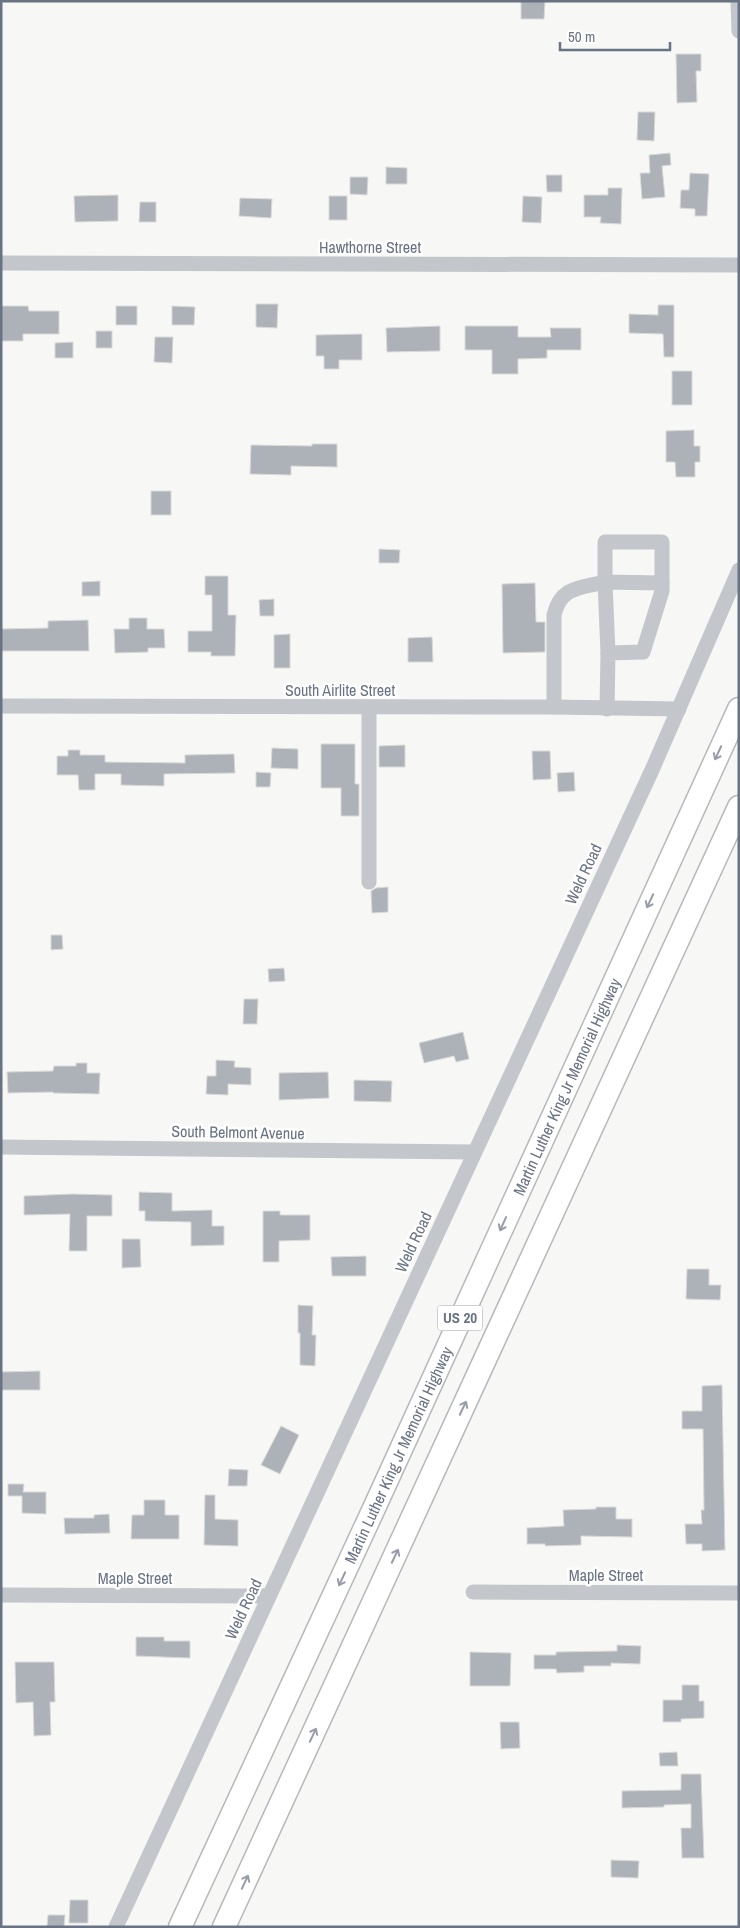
<svg xmlns="http://www.w3.org/2000/svg" width="740" height="1928" viewBox="0 0 740 1928" font-family="'Archivo Narrow',sans-serif">
<style>
.building{fill:#adb2b9;stroke:#d9d9d7}
.lines{fill:none;stroke-linecap:round;stroke-linejoin:round}
.highway-casing{stroke:#b6b8bc;stroke-width:25}
.minor{stroke:#c3c6ca;stroke-width:15}
.highway{stroke:#fff;stroke-width:22}
.oneway{stroke:#969da9}
.labels{text-anchor:middle;stroke-width:5;stroke-linejoin:round;paint-order:stroke}
.shield{fill:#fff;stroke:#969da9;stroke-width:1}
.shield-label{font-size:15px;font-weight:bold;fill:#697384}
.street-label{font-size:16px;fill:#697384;stroke:#fff}
</style>
<rect width="100%" height="100%" fill="#f7f7f5"/>
<g class="building">
<path d="M521 1H545L544 19H521Z"/>
<path d="M676 54H701V71H696L697 102 677 103Z"/>
<path d="M638 112H655L654 141 637 140Z"/>
<path d="M670 153 671 165 662 166 665 197 642 199 640 173H650L649 155Z"/>
<path d="M386 167 407 168V184H386Z"/>
<path d="M690 173 709 174 707 216H695V209L680 208 681 190H689Z"/>
<path d="M546 175H562V192H547Z"/>
<path d="M350 177H368L367 195 350 194Z"/>
<path d="M608 188H622L621 224 600 223 601 217H584V195H608Z"/>
<path d="M118 195V221L75 222 74 196Z"/>
<rect x="329" y="196" width="18" height="24"/>
<path d="M523 196 542 197 541 223 522 222Z"/>
<path d="M240 198 272 199 271 218 239 216Z"/>
<path d="M140 202H156V222H139Z"/>
<path d="M256 304H278L277 328 256 327Z"/>
<path d="M658 305H674V357H664L663 334 629 333V314L658 315Z"/>
<path d="M1 306H28L29 311H59V334H23V341H1Z"/>
<rect x="116" y="306" width="21" height="19"/>
<path d="M172 306 195 307 194 325H172Z"/>
<path d="M440 326V351L387 352 386 328Z"/>
<path d="M465 326H518V337H551L550 328H581V350H547V358L518 359V374H492V350H465Z"/>
<rect x="96" y="331" width="16" height="17"/>
<path d="M362 334V360H339V369H324V356H316V335Z"/>
<path d="M155 337H173L172 363 154 362Z"/>
<path d="M73 342V358H55V343Z"/>
<rect x="672" y="371" width="20" height="34"/>
<path d="M694 430V446H700V462H695V477H676L675 462H666V431Z"/>
<path d="M312 444H337V467L291 466V475L250 474 251 445 312 446Z"/>
<rect x="151" y="491" width="20" height="24"/>
<path d="M379 549 400 550 399 563H379Z"/>
<path d="M205 576H228V615H236L235 656H211V652H188V631H212V595H205Z"/>
<path d="M100 581V596H82V582Z"/>
<path d="M535 583 536 622H545V652L503 653 502 584Z"/>
<path d="M274 599V616H260L259 600Z"/>
<path d="M129 618H147V629H164L165 648H148V652L115 653 114 629H129Z"/>
<path d="M88 620 89 651H1V629L48 628V621Z"/>
<path d="M290 634V668H274V635Z"/>
<path d="M432 637 433 662H408V638Z"/>
<path d="M321 744H355V784H359V816H341V788H321Z"/>
<path d="M405 745V767H379V746Z"/>
<path d="M272 748 298 749V769L271 768Z"/>
<path d="M68 750H80V755H105V762L185 763V755L234 754 235 773 164 774V786L121 785V774H95V790H79L78 775H57V756H68Z"/>
<path d="M532 751H550L551 779 533 780Z"/>
<path d="M256 772 271 773 270 787H256Z"/>
<path d="M574 772 575 791 558 792 557 773Z"/>
<path d="M388 887V912L372 913 371 891 376 888Z"/>
<path d="M51 935H62L63 949 51 950Z"/>
<path d="M284 968 285 981 269 982 268 969Z"/>
<path d="M244 999H258L257 1024H243Z"/>
<path d="M463 1032 469 1059 456 1062 454 1056 424 1063 419 1043Z"/>
<path d="M216 1060 235 1061 234 1067 251 1068V1085L228 1084V1095L206 1094 207 1076H216Z"/>
<path d="M76 1063H87V1073H100L99 1094 53 1093V1092L8 1093 7 1072 53 1071 54 1066H76Z"/>
<path d="M328 1072 329 1098 279 1100V1073Z"/>
<path d="M354 1080 392 1081 391 1102 354 1101Z"/>
<path d="M139 1192 172 1193V1211L212 1210V1226H224V1245L191 1246V1222L145 1221V1211H139Z"/>
<path d="M72 1194 112 1195V1216H87V1251H69L70 1214 24 1215V1196Z"/>
<path d="M263 1211H280V1215H310V1240L279 1241V1262H263Z"/>
<path d="M122 1239H140L141 1267 122 1268Z"/>
<path d="M366 1256V1276H332L331 1257Z"/>
<path d="M687 1269H709V1285H721L720 1300 686 1299Z"/>
<path d="M298 1305 313 1306 312 1335H316L315 1366 300 1365V1333H298Z"/>
<path d="M40 1371V1390H1V1372Z"/>
<path d="M722 1385 725 1550 702 1551V1544H686L685 1524H702L701 1510H704L703 1429H682V1411H702V1386Z"/>
<path d="M281 1426 299 1435 280 1474 261 1465Z"/>
<path d="M229 1469 248 1470 247 1486H228Z"/>
<path d="M8 1484H24L23 1492H46V1514L22 1513V1496H8Z"/>
<path d="M205 1495H215V1519L238 1520V1546L204 1545Z"/>
<path d="M144 1500H165V1515H179V1539H131L132 1515H144Z"/>
<path d="M596 1507H616V1519H632V1537L581 1536V1545L545 1546V1544H527V1528L564 1526 563 1510 596 1509Z"/>
<path d="M109 1514 110 1533 65 1534 64 1518H94V1515Z"/>
<path d="M136 1637H164V1641H190V1658L136 1656Z"/>
<path d="M617 1645 641 1646 640 1664 611 1663V1666H584V1672L557 1673 556 1669H534V1655H556V1652L617 1651Z"/>
<path d="M470 1652 511 1653 510 1686H470Z"/>
<path d="M15 1662H54L55 1702H50L51 1735 34 1736 33 1702 16 1703Z"/>
<path d="M682 1685H699V1701H704V1718L681 1719V1722H663V1700H682Z"/>
<path d="M500 1722H519L520 1748 501 1749Z"/>
<path d="M677 1752 678 1766H660L659 1753Z"/>
<path d="M681 1774H701L704 1858H682L681 1828H691V1804L664 1805V1807L622 1808V1791L681 1790Z"/>
<path d="M611 1860 639 1861 638 1878 611 1877Z"/>
<path d="M70 1900H88V1923H69Z"/>
<path d="M48 1915H65L64 1927H47Z"/>
</g>
<g class="lines">
<defs>
<g id="highway">
<path id="s1" d="M180 1927 376 1504 739 709"/>
<path d="M224 1927 739 807"/>
</g>
</defs>
<use href="#highway" class="highway-casing"/>
<g class="minor">
<path d="M738 1 739 31"/>
<path d="M1 263 739 265"/>
<path d="M608 653 605 582 662 583"/>
<path d="M1 706 554 707 679 709"/>
<path d="M554 707V615C561 586 581 588 605 582V542H662V591L643 652 608 653 607 709"/>
<path d="M369 708V882"/>
<path d="M1 1147 474 1152"/>
<path d="M473 1592 739 1593"/>
<path d="M1 1595 268 1596"/>
<path d="M116 1927 652 770 739 570"/>
</g>
<use href="#highway" class="highway"/>
</g>
<defs><path id="oneway-shaft" d="M-6 0H5M1.5-3L5.5 0L1.5 3" fill="none" stroke-width="1.6" stroke-linecap="round" stroke-linejoin="round" transform="scale(1.25)"/></defs>
<g class="oneway">
<use href="#oneway-shaft" transform="translate(718 753) rotate(115)"/>
<use href="#oneway-shaft" transform="translate(650 901) rotate(115)"/>
<use href="#oneway-shaft" transform="translate(503 1224) rotate(114)"/>
<use href="#oneway-shaft" transform="translate(463 1408) rotate(-65)"/>
<use href="#oneway-shaft" transform="translate(395 1556) rotate(-65)"/>
<use href="#oneway-shaft" transform="translate(342 1579) rotate(115)"/>
<use href="#oneway-shaft" transform="translate(313 1735) rotate(-65)"/>
<use href="#oneway-shaft" transform="translate(245 1882) rotate(-65)"/>
</g>
<g class="labels">
<rect class="shield" x="437.5" y="1305.5" width="45" height="25" rx="4"/>
<g class="shield-label">
<text x="460" y="1323">US 20</text>
</g>
<g class="street-label">
<text x="370" y="253">Hawthorne Street</text>
<text x="340" y="696">South Airlite Street</text>
<text transform="translate(583 874) rotate(-65)" y="6">Weld Road</text>
<text dy="6" stroke="none"><textPath href="#s1" startOffset="925">Martin Luther King Jr Memorial Highway</textPath></text>
<text transform="translate(238 1132) rotate(1)" y="6">South Belmont Avenue</text>
<text transform="translate(413 1242) rotate(-65)" y="6">Weld Road</text>
<text dy="6" stroke="none"><textPath href="#s1" startOffset="520">Martin Luther King Jr Memorial Highway</textPath></text>
<text x="606" y="1581">Maple Street</text>
<text x="135" y="1584">Maple Street</text>
<text transform="translate(243 1609) rotate(-65)" y="6">Weld Road</text>
</g>
</g>
<rect width="740" height="1928" fill="none" stroke="#697384" stroke-width="5"/>
<path d="M560 42v8h110v-8" fill="none" stroke="#697384" stroke-width="2.5"/>
<text x="568" y="42" font-size="15" fill="#697384" stroke="#ffffff" stroke-width="4" paint-order="stroke">50 m</text>
</svg>
